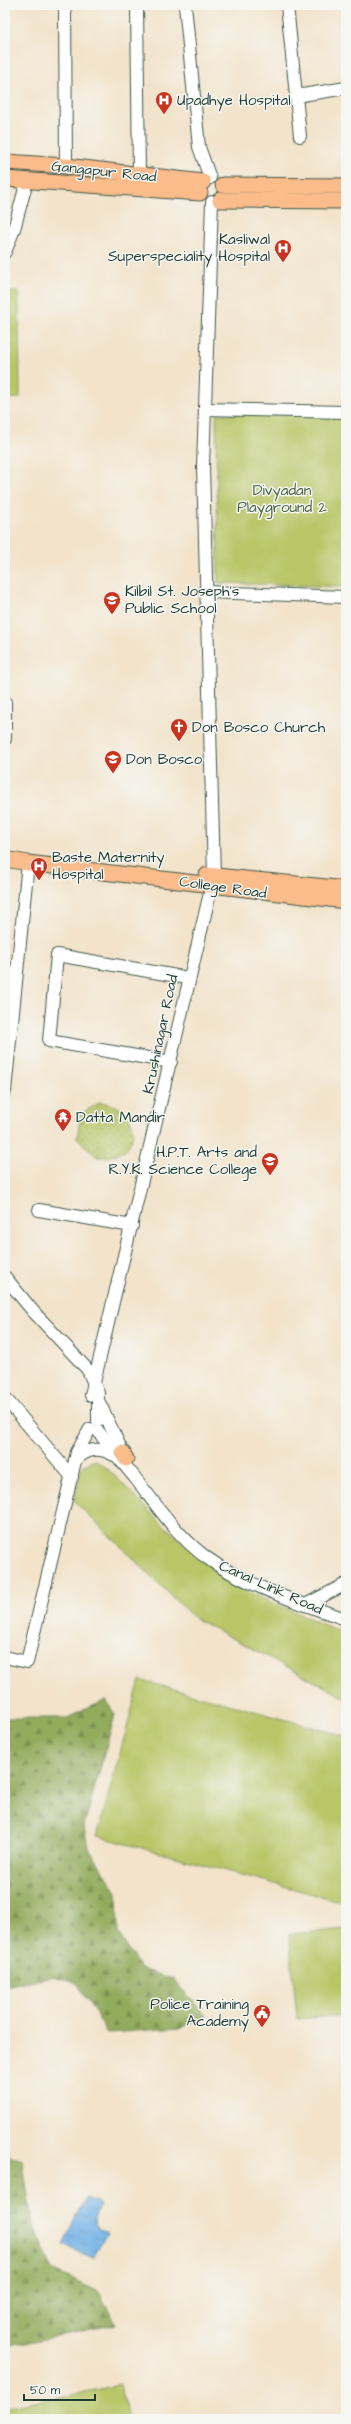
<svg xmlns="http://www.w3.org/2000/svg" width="351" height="2424" viewBox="0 0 351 2424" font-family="'Architects Daughter',sans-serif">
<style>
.grass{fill:url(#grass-dots);stroke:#6c824e}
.forest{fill:url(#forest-firs);stroke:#587448}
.green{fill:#b8c668;stroke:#6c824e}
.water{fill:url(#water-ripples);stroke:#48778c}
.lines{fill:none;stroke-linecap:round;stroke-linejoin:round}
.minor-casing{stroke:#3f564a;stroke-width:14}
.major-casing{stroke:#3f564a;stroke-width:17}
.minor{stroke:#fff;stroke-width:12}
.major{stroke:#f9bc8a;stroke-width:15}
.labels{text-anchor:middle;stroke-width:3;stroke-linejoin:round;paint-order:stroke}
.poi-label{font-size:15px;fill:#1f3d34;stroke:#f6f6f2;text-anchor:start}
.street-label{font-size:15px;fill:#1f3d34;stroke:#f6f6f2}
.park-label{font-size:15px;fill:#455f41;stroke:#f6f6f2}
</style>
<defs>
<pattern id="grass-dots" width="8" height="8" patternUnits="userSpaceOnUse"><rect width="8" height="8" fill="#b8c668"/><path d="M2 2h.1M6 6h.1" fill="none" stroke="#95a256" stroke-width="1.8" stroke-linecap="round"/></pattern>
<pattern id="forest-firs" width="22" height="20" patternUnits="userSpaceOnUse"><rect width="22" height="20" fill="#92ab5c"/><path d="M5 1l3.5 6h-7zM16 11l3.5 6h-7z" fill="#778c4d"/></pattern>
<pattern id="water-ripples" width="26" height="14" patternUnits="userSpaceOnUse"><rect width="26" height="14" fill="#72b1e5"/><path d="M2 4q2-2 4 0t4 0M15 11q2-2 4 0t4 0" fill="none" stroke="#5d91ba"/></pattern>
</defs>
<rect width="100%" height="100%" fill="#f6f6f2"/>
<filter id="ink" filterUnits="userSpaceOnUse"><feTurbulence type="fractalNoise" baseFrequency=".025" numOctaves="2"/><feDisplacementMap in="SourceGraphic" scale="8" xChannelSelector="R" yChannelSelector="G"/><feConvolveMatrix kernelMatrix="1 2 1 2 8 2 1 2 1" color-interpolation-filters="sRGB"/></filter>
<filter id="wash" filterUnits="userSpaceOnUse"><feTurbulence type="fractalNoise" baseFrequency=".012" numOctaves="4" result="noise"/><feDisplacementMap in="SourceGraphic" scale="16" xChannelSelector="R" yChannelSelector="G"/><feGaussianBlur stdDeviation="0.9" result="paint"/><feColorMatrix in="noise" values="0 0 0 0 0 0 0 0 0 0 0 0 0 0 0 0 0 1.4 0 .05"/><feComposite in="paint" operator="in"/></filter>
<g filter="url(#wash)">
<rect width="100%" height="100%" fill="#f2e3ca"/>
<path class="grass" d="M100 1102C144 1105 145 1161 97 1157L77 1138 81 1114Z"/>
<g class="forest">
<path d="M106 1700 115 1715 84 1826 88 1847 117 1892 118 1933 141 1969 173 1979 206 2016 180 2028 107 2033 77 1983 53 1976 5 1986V1718H67Z"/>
<path d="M5 2156 22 2159 33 2225 53 2270 99 2292 116 2324 5 2347Z"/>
</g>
<g class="green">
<path d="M5 292H19L20 398 5 399Z"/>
<path d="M216 414H346V587L218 583Z"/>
<path d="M95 1460 108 1469 162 1524 234 1586 346 1634V1698L194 1618 74 1501 82 1466Z"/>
<path d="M140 1680 346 1736V1903L97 1836Z"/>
<path d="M346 1929V2015L297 2019 289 1934Z"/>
<path d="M120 2385 127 2419H5V2408Z"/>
</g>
<path class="water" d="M86 2198 100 2204 95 2219 98 2228 107 2233 93 2258 63 2245Z"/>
</g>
<g filter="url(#ink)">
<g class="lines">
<defs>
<g id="minor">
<path d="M65 5 66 166"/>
<path d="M137 5 139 174"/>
<path d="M185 5 199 147 210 178"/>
<path d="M287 5 300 136"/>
<path d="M296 96 346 88"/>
<path d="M5 252 14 229 27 181"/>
<path d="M205 409 346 412"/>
<path d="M206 592 346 597"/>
<path d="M5 702V739"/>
<path d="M171 1062 49 1041 57 955 188 978"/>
<path d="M5 1091 28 863"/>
<path d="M39 1210 132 1226"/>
<path d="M5 1277 32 1310 88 1370 98 1393V1421"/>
<path d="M91 1395 214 876 203 466 212 202"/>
<path d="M5 1398 72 1477"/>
<path d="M100 1404 123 1453"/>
<path d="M99 1432C110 1449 124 1464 136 1479 158 1507 178 1537 207 1558 243 1584 304 1605 346 1619"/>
<path d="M75 1460C88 1448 99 1447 114 1455"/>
<path d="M305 1605 346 1584"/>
<path d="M5 1657 27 1662 75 1461 77 1452 90 1429"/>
</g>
<g id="major">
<path d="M5 162 66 166 203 182"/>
<path d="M5 179 200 193"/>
<path d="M223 185 346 186"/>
<path d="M220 200 346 201"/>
<path d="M5 859 28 863 346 901"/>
<path d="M207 875 346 889"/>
<path d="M123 1453 126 1459"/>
</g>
</defs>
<use href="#minor" class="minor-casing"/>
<use href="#major" class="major-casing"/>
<use href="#minor" class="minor"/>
<use href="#major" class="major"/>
</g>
</g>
<defs>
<symbol id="hospital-pin" viewBox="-11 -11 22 30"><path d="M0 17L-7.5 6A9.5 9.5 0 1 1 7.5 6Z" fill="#c8321e" stroke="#f6f6f2"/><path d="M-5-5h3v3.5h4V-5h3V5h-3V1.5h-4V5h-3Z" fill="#fff"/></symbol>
<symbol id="school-pin" viewBox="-11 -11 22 30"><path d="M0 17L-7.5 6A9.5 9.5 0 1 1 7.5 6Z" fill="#c8321e" stroke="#f6f6f2"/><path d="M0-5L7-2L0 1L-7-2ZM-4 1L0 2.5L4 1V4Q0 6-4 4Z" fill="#fff"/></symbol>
<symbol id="church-pin" viewBox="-11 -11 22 30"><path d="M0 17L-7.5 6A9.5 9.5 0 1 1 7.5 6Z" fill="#c8321e" stroke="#f6f6f2"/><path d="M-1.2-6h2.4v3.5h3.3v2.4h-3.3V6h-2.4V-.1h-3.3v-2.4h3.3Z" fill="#fff"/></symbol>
<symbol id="temple-pin" viewBox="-11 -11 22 30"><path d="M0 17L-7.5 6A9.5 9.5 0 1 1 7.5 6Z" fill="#c8321e" stroke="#f6f6f2"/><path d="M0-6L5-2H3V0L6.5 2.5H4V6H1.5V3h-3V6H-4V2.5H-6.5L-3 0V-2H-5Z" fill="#fff"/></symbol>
<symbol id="university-pin" viewBox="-11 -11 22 30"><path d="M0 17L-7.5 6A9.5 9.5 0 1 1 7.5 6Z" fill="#c8321e" stroke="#f6f6f2"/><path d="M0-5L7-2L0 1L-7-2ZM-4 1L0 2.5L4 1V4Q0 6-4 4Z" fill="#fff"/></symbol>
<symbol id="civic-pin" viewBox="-11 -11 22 30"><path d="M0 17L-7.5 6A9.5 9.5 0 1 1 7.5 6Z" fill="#c8321e" stroke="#f6f6f2"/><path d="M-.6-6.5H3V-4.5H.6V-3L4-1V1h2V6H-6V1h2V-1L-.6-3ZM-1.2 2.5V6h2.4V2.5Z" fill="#fff"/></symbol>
</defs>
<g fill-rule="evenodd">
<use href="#hospital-pin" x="154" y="90" width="20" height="27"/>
<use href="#hospital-pin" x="273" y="238" width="20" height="27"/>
<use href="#school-pin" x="102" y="590" width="20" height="27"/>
<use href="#church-pin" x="169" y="717" width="20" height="27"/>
<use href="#school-pin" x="103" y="749" width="20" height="27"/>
<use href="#hospital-pin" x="29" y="856" width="20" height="27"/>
<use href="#temple-pin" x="53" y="1107" width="20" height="27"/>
<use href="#university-pin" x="260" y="1151" width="20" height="27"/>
<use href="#civic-pin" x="252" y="2003" width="20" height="27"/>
</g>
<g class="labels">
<g class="poi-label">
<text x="177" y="105">Upadhye Hospital</text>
<text x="270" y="244" text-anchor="end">Kasliwal<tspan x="270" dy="17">Superspeciality Hospital</tspan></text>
<text x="125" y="596">Kilbil St. Joseph's<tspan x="125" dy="17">Public School</tspan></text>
<text x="192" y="732">Don Bosco Church</text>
<text x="126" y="764">Don Bosco</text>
<text x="52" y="862">Baste Maternity<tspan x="52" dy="17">Hospital</tspan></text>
<text x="76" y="1122">Datta Mandir</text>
<text x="257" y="1157" text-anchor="end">H.P.T. Arts and<tspan x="257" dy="17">R.Y.K. Science College</tspan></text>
<text x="249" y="2009" text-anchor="end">Police Training<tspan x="249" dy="17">Academy</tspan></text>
</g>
<g class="street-label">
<text transform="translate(104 171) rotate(6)" y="5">Gangapur Road</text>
<text transform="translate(223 887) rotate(8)" y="5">College Road</text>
<text transform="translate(160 1034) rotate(-78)" y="5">Krushinagar Road</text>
<text transform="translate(271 1587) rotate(24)" y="5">Canal Link Road</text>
</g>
<g class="park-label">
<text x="282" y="495">Divyadan<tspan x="282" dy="17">Playground 2</tspan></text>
</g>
</g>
<rect width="351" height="2424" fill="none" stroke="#f6f6f2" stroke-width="20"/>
<path d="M24 2394v6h71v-6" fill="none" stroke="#1f3d34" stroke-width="2"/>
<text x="30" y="2394" font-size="12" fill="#1f3d34" stroke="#f6f6f2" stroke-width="3" paint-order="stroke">50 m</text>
</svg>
